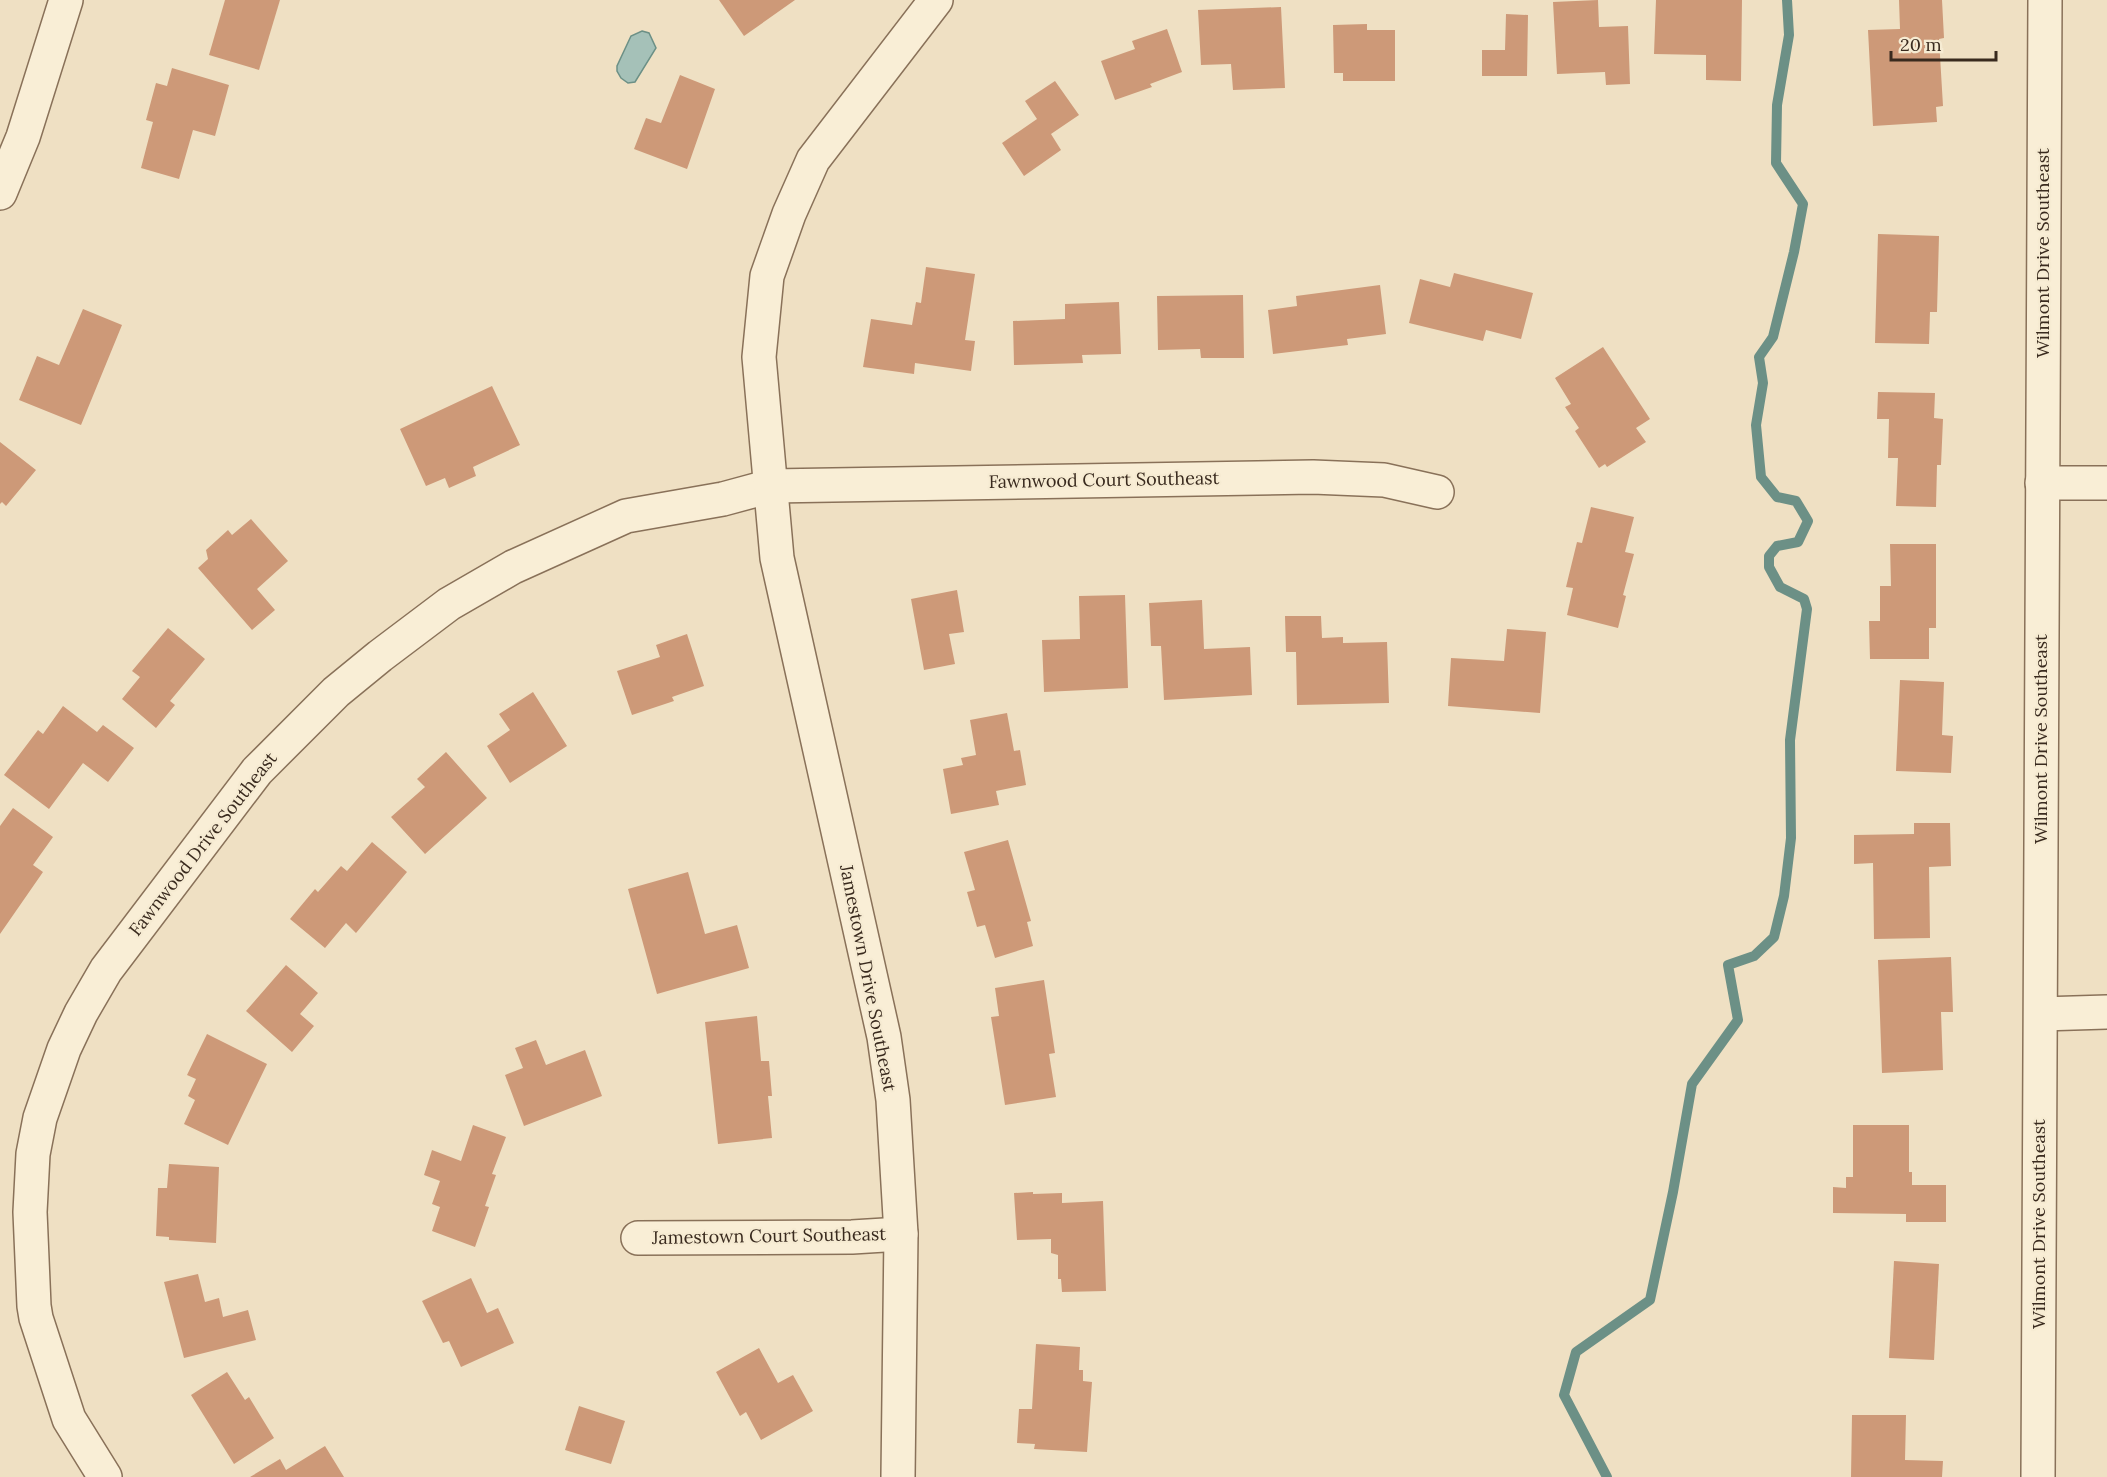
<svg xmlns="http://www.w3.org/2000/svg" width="2107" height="1477" viewBox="0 0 2107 1477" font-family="Lora,serif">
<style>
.water{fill:#a5c1b8;stroke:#6c9086;stroke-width:1.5}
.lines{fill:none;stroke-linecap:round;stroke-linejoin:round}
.stream{stroke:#6c9086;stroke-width:10}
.building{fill:#cd9978}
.street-casing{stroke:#897159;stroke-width:36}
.street{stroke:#f9eed6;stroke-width:33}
.labels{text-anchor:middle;stroke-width:4.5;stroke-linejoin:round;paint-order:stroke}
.street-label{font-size:18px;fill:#392a1e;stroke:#f6ebd2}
</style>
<rect width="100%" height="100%" fill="#efe0c3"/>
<path class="water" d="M642 31 649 33 656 48 635 82 628 83 621 78 617 71V66L631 36Z"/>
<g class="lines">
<path class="stream" d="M1607 1477 1564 1395 1576 1352 1650 1300 1673 1192 1692 1084 1738 1020 1728 965 1754 956 1774 937 1784 896 1791 838 1790 740 1807 609 1804 599 1780 587 1769 567V556L1777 546 1798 542 1808 521 1796 501 1777 497 1761 477 1756 425 1763 383 1759 357 1773 337 1794 252 1803 204 1776 163 1777 105 1789 35 1787 0"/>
</g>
<g class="building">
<path d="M225 0H280L259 70 209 55Z"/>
<path d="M719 0H795L744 36Z"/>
<path d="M1598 0 1599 27 1628 26 1630 84 1606 85 1605 72 1557 74 1553 2Z"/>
<path d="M1656 0H1742L1741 81 1706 80V55L1654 54Z"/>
<path d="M1899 0H1942L1944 38 1939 39 1943 106 1936 107 1937 122 1873 126 1868 30 1900 29Z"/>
<path d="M1281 7 1285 88 1233 90 1231 64 1201 65 1198 10Z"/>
<path d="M1506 14 1528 15 1527 76H1482V50H1505Z"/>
<path d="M1367 24V30H1395V81H1343V73H1334L1333 25Z"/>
<path d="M1167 29 1182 72 1150 84 1152 87 1115 100 1101 61 1135 49 1132 41Z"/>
<path d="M172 68 229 85 215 136 193 130 179 179 141 168 153 122 146 120 156 83 167 86Z"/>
<path d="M680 75 715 89 687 169 634 149 646 118 661 123Z"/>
<path d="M1055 81 1079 115 1051 134 1061 150 1024 176 1002 143 1037 119 1025 101Z"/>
<path d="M1878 234 1939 236 1937 312H1930L1929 344 1875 343Z"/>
<path d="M926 267 975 274 965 340 975 341 971 371 915 363 914 374 863 367 871 319 912 325 916 302 921 303Z"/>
<path d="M1454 273 1533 293 1521 339 1486 330 1483 341 1409 323 1420 279 1450 287Z"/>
<path d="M1380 285 1386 334 1347 339 1348 345 1273 354 1268 310 1297 306 1296 296Z"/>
<path d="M1243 295 1244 358H1201L1200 349 1158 350 1157 296Z"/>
<path d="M1119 302 1121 354 1082 355 1083 363 1014 365 1013 321 1065 319V304Z"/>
<path d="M83 309 122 325 81 425 19 400 37 356 59 365Z"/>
<path d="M1603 347 1650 419 1636 428 1646 442 1607 467 1605 464 1599 468 1575 431 1579 428 1565 407 1571 404 1555 378Z"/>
<path d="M492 386 520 445 473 467 476 476 449 488 445 478 426 486 400 429Z"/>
<path d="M1878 392 1935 393 1934 418 1943 419 1941 465H1937L1936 507 1896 506 1898 458H1888L1889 419H1877Z"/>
<path d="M0 442 36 470 6 506 2 502 0 504Z"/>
<path d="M1591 507 1634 517 1625 552 1634 554 1623 595 1626 596 1618 628 1567 615 1573 588 1566 587 1577 542 1582 543Z"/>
<path d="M251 519 288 561 257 589 275 610 252 630 198 568 208 559 206 550 228 530 232 535Z"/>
<path d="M1890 544H1936V628H1929V659H1870L1869 621H1880V586H1891Z"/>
<path d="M957 590 964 632 949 634 955 664 924 670 911 599Z"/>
<path d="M1125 595 1128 688 1044 692 1042 640 1080 639 1079 596Z"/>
<path d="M1202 600 1204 649 1250 647 1252 695 1164 700 1161 646H1151L1149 603Z"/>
<path d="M1285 616H1321L1322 638 1343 637V643L1387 642 1389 703 1297 705 1296 652H1286Z"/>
<path d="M168 628 205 659 170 701 175 705 156 728 122 699 140 677 132 671Z"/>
<path d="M1507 629 1546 632 1540 713 1448 706 1451 658 1504 661Z"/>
<path d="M687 634 704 686 672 697 674 701 632 715 617 671 660 657 656 645Z"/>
<path d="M1900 680 1944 682 1942 735 1953 736 1951 773 1896 771Z"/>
<path d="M533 692 567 746 510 783 487 746 510 730 499 714Z"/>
<path d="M63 706 97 732 103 725 134 748 108 782 83 763 49 809 4 775 38 730 43 734Z"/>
<path d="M1007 713 1014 751 1020 750 1026 785 996 791 999 805 951 814 943 769 963 765 961 758 976 755 970 720Z"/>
<path d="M446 752 487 798 425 854 391 817 425 787 417 779Z"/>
<path d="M13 808 53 837 33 865 43 872 0 934V826Z"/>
<path d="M1914 823H1950L1951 866 1929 867 1930 938 1874 939 1873 863 1854 864V835L1914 834Z"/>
<path d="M1008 840 1031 921 1027 922 1033 946 995 958 985 925 977 927 967 892 975 890 964 852Z"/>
<path d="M372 842 407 872 356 933 346 923 325 948 290 919 315 889 318 892 341 866 347 871Z"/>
<path d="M688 872 705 934 737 925 749 968 657 994 628 889Z"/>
<path d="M1951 957 1953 1012H1941L1943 1070 1882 1073 1878 960Z"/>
<path d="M286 965 318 993 300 1014 314 1026 292 1052 246 1011Z"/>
<path d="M1044 980 1055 1053 1049 1054 1056 1097 1005 1105 991 1017 999 1016 995 988Z"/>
<path d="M757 1016 761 1061H769L772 1096H768L772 1138 718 1144 705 1022Z"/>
<path d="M207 1034 267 1064 228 1145 184 1124 195 1100 188 1096 196 1079 187 1075Z"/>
<path d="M536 1040 546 1065 585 1050 602 1096 524 1126 505 1075 523 1068 515 1048Z"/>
<path d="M473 1125 506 1137 492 1174 496 1175 485 1206 489 1207 475 1247 432 1231 440 1207 432 1204 440 1181 424 1175 432 1150 461 1161Z"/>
<path d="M1853 1125H1909V1172H1912V1185H1946V1222H1906V1214L1833 1213V1187L1846 1188V1177H1853Z"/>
<path d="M169 1164 219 1167 216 1243 169 1240V1237L156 1236 158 1188H167Z"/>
<path d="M1033 1192V1194L1062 1193V1203L1103 1201 1106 1291 1062 1292 1061 1279H1058V1255L1051 1253V1239L1017 1240 1014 1193Z"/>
<path d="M1894 1261 1939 1264 1934 1360 1889 1358Z"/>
<path d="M198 1274 205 1302 219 1298 223 1317 248 1310 256 1340 184 1358 164 1282Z"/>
<path d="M471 1278 487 1313 498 1308 514 1343 461 1367 449 1341 443 1343 422 1301Z"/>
<path d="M1036 1344 1080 1347 1079 1370H1083V1381L1092 1382 1087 1452 1034 1449 1035 1444 1017 1443 1019 1409H1032Z"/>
<path d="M759 1348 778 1383 793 1375 813 1411 761 1440 746 1412 740 1416 716 1372Z"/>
<path d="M227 1372 245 1400 249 1397 274 1438 234 1464 191 1395Z"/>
<path d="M579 1406 625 1421 611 1464 565 1450Z"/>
<path d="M1852 1415H1906L1905 1460 1943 1461 1942 1477H1851Z"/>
<path d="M325 1446 344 1477H250L280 1459 286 1470Z"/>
</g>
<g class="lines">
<defs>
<g id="street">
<path d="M0 193 23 137 66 0"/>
<path d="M2042 483H2107"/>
<path d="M2041 1014 2107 1012"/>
<path d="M638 1238 852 1237 901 1234"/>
<path d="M105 1477 69 1419 36 1318 34 1306 30 1212 33 1154 40 1118 64 1049 81 1013 106 970 257 771 336 692 380 656 449 604 513 567 626 516 723 499 771 486 1313 477 1384 480 1437 492"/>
<path d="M898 1477 901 1234 893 1100 884 1037 777 558 759 357 767 276 789 214 813 160 936 0"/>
<path d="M2038 1477 2045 0"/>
</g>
</defs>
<use href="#street" class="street-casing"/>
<use href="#street" class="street"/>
</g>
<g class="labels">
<g class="street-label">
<text transform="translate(2043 253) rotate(-90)" y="6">Wilmont Drive Southeast</text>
<text transform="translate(1104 480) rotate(-1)" y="6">Fawnwood Court Southeast</text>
<text transform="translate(2041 739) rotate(-90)" y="6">Wilmont Drive Southeast</text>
<text transform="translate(203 844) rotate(-52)" y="6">Fawnwood Drive Southeast</text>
<text transform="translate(868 978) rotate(79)" y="6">Jamestown Drive Southeast</text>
<text transform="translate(2039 1224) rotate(-90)" y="6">Wilmont Drive Southeast</text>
<text transform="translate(769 1236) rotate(-1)" y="6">Jamestown Court Southeast</text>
</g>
</g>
<path d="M1891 51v9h105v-9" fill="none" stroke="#392a1e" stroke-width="3"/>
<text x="1900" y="51" font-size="18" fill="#392a1e" stroke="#f6ebd2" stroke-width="4.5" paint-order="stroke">20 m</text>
</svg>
